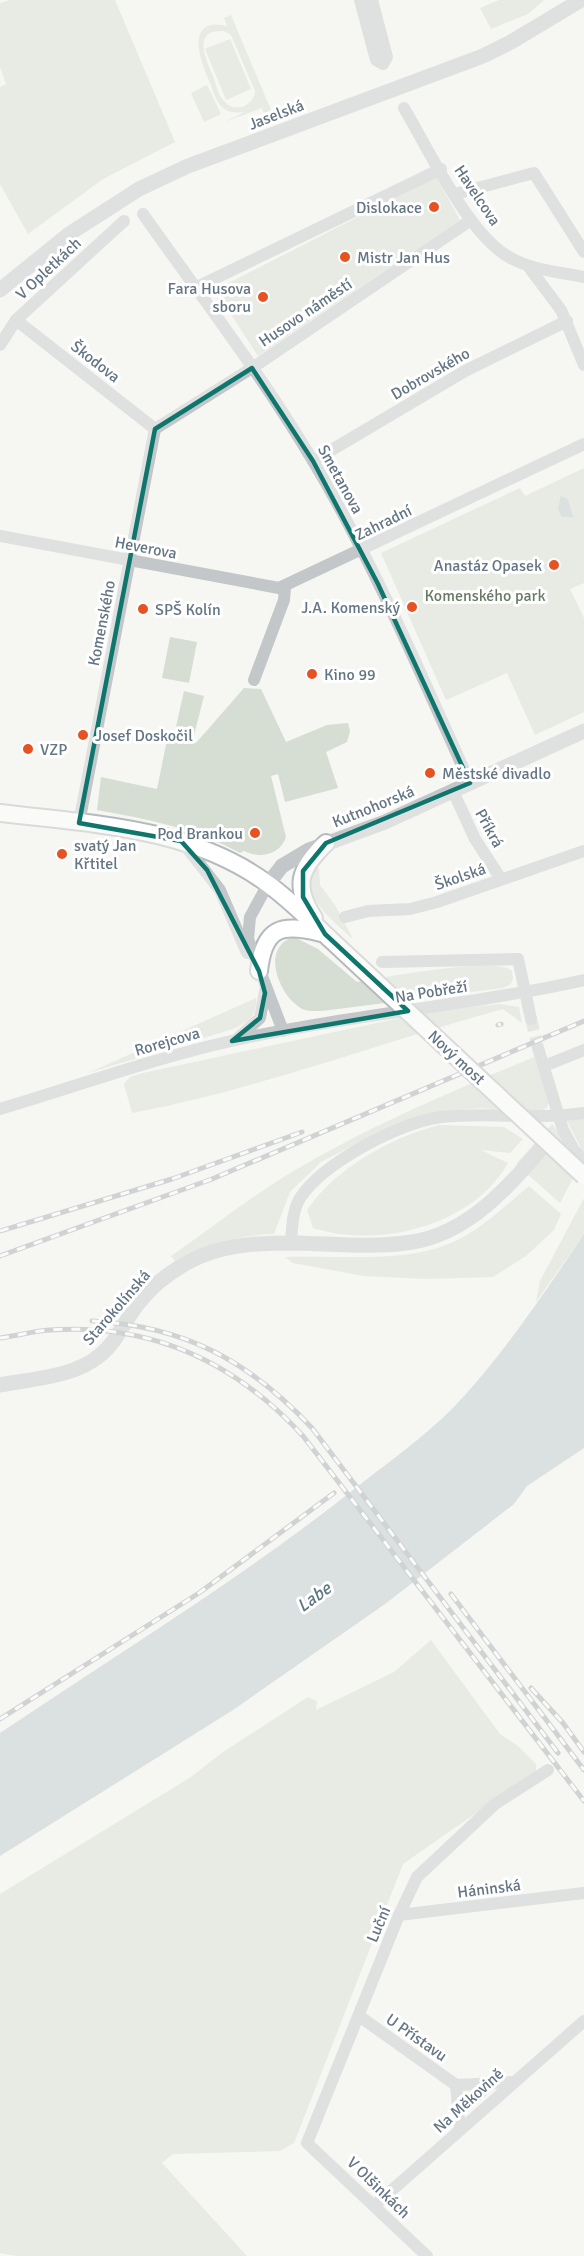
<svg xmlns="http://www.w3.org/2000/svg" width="584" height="2256" viewBox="0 0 584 2256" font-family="Signika,sans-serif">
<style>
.green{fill:#d6ddd3;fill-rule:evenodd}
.water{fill:#bac5c9}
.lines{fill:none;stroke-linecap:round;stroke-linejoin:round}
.minor-tunnel{stroke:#d2d6d6;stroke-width:12;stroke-dasharray:12 6;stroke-linecap:butt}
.secondary-casing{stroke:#b5babf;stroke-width:20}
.minor{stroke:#c3c7ca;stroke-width:12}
.tertiary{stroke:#c3c7ca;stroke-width:15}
.secondary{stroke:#fff;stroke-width:16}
.rail-casing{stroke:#a3a9af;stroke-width:5}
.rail{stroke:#fff;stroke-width:3;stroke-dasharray:9;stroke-linecap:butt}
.secondary-bridge-casing{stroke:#b5babf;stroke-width:20;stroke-linecap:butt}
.secondary-bridge{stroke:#fff;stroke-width:16}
.marked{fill:none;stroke:#0f766e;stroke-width:4.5;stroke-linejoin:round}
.poi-dot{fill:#e65221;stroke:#fff;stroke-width:2}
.labels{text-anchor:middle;stroke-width:6;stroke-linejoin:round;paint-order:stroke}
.street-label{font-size:16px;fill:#647584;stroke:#fff}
.poi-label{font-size:16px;fill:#647584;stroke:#fff;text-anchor:start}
.park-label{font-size:16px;fill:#677b63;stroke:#fff}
.water-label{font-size:18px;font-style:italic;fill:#5f7780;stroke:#fff}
</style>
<rect width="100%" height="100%" fill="#f6f6f2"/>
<g class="green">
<path d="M10 0H115L175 142 103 179 28 234 0 184V87L6 84 0 67V3Z"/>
<path d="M499 0H544L528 14 491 29 480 8Z"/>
<path d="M231 15 271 110 264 113 262 108 224 122 245 112C237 113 229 113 223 108 216 102 213 91 210 83 201 62 183 17 227 26L224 18ZM224 31 231 35 255 91C254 106 235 114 224 101 218 95 216 84 213 76 206 59 191 29 224 31Z"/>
<path d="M230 39 251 89 226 100 205 49Z"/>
<path d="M207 85 221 114 204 122 191 93Z"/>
<path d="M436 177 460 220 258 356 215 290Z"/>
<path d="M584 468V583L570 589 584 618V712L535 735 507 673 446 700 381 553 520 488 525 496Z"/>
<path d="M170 637 197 642 189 683 162 678Z"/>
<path d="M244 688 261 689 286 742 327 725 348 723 350 731 347 742 326 752 338 788 285 802 278 774 271 776 286 837C280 855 260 859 244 851L240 853C194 828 147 819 97 810L101 777 157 789 168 735 196 743Z"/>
<path d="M184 691 204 696 194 735 175 731Z"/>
<path d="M317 868H319L320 885 335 905 353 939C337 924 294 892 317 868Z"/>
<path d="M294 937 318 949 357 982C382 978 496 956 512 971L513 979 511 984 503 988 322 1011C314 1011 306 1012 299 1007 277 992 261 946 294 937Z"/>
<path d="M256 998C257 1017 248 1022 233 1029L88 1073Z"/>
<path d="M500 1004 519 1007 522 1023 503 1009C379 1043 259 1089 132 1113L124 1084 130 1077 143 1073 433 1011Z"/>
<path d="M534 1057 550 1099 547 1108 536 1113 481 1108 429 1113 377 1133 321 1162 290 1192 274 1234C238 1235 208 1246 175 1261L171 1256C206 1232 240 1205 276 1182 357 1131 446 1094 534 1057Z"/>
<path d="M584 1117V1149L583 1152 567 1121Z"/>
<path d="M552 1124 581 1163 560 1203 516 1164Z"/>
<path d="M439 1125 504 1127 523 1139 510 1153 481 1150 508 1163C473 1226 378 1249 313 1228L307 1210C336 1168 390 1138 439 1125Z"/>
<path d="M529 1186 561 1214 554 1230 526 1256 493 1277 426 1279 364 1276 293 1263 285 1257C335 1255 400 1263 446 1245 475 1235 506 1205 529 1186Z"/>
<path d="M584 1198V1234L536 1302 540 1281Z"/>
<path d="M431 1640 500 1734 518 1746 536 1764V1771L403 1864 294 2143 280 2151 173 2154 162 2163 247 2256H17L0 2253V1894L191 1777 223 1752 308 1697 317 1701 316 1710 394 1672Z"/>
<path d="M494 2089 462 2117 460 2092Z"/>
</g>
<g class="water">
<path d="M561 496 568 500 573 517H562L558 509Z"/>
<path d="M584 1234V1448L527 1486 514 1504 385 1604 233 1710 0 1856V1733C122 1651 247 1575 362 1483 397 1456 436 1428 465 1395 509 1346 547 1289 584 1234Z"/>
</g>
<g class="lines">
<path class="minor-tunnel" d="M531 1019 538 1048"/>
<defs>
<g id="secondary">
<path d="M0 813C92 824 191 827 268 884 290 900 310 920 330 939"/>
<path d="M314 918C293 886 299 869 326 843"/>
<path d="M259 971C264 927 281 923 321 933"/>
</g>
</defs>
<use href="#secondary" class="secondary-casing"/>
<g class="minor">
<path d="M360 0 376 60 383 64 387 57 372 0"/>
<path d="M404 108C429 150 468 234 509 257 531 270 559 272 584 277"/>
<path d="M455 194 534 173 584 252"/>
<path d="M143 214C200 295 262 375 313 461 374 563 421 675 470 783"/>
<path d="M528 266 561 310 584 365"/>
<path d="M195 288 441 169"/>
<path d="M16 320 155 429"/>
<path d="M0 345 16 320 124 221"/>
<path d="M155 429 252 368 471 220"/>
<path d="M313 461 465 371 567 321"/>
<path d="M0 536 279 588 584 444"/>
<path d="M254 680 284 600 285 587"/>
<path d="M453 791 475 839 501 879"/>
<path d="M79 823 155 429"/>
<path d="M184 844 220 890 247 953"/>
<path d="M268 884 250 917 248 939 283 1031"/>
<path d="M345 917 368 911 410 909 437 902 584 851"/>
<path d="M382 962 518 959 531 1019"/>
<path d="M238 1038 260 1018 265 991"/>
<path d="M538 1048 563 1130 574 1150 584 1160"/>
<path d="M544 1066 584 1050"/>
<path d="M0 1109C77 1086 152 1059 231 1041 347 1015 467 1006 584 980"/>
<path d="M291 1243C292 1228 292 1212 300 1198 324 1162 399 1123 441 1117 489 1112 537 1120 584 1113"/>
<path d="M399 1915 584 1893"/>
<path d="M359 2016 456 2085 513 2082"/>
<path d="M456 2085 460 2130"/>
<path d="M375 2205 584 2021"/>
<path d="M427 2256 307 2143 399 1915 417 1877 495 1804 548 1770"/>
</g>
<g class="tertiary">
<path d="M0 290 69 234 139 189 188 166 483 56 511 42 581 0"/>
<path d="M268 884 282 866 309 850 385 822 584 731"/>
<path d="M0 1385C31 1379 74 1377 99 1356 116 1343 124 1322 137 1305 153 1284 176 1267 201 1256 233 1243 264 1243 299 1243 336 1244 375 1248 412 1242 470 1233 511 1184 547 1142"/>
</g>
<use href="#secondary" class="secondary"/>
<defs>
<g id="rail">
<path d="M498 1025 501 1024"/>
<path d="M0 1231 172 1179 302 1132"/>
<path d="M0 1256 212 1179 584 1021"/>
<path d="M92 1321C185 1326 249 1361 312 1428L558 1753"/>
<path d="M0 1338C17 1336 33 1331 50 1330 152 1323 235 1362 303 1436L584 1801"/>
<path d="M451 1594 584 1770"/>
<path d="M531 1688 563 1723 584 1752"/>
<path d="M0 1719 199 1593 334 1493"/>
</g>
</defs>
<use href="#rail" class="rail-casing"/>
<use href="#rail" class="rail"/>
<defs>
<path id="secondary-bridge" d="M330 939 584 1176"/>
</defs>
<use href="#secondary-bridge" class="secondary-bridge-casing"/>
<use href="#secondary-bridge" class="secondary-bridge"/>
</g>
<path d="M0 0H584V2256H0ZM252 368 313 461 378 584 470 783 326 843 303 871V897L325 934 408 1011 232 1041 260 1018 265 993 259 971 207 870 181 841 79 823 155 429Z" fill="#f6f6f2" fill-opacity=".55" fill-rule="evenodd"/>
<path class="marked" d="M252 368 313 461 378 584 470 783 326 843 303 871V897L325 934 408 1011 232 1041 260 1018 265 993 259 971 207 870 181 841 79 823 155 429Z"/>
<g class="poi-dot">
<circle cx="434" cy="207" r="6"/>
<circle cx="345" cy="257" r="6"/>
<circle cx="263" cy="297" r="6"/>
<circle cx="554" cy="565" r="6"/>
<circle cx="412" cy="607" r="6"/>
<circle cx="143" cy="609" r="6"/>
<circle cx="312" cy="674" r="6"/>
<circle cx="83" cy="735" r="6"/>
<circle cx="28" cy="749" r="6"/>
<circle cx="430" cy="773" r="6"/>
<circle cx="255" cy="833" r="6"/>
<circle cx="62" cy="854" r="6"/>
</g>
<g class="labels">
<g class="street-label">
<text transform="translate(276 114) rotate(-21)" y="6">Jaselská</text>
<text transform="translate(478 195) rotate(56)" y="6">Havelcova</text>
<text transform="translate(48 268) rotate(-43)" y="6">V Opletkách</text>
<text transform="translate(305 312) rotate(-34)" y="6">Husovo náměstí</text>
<text transform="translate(96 361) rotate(38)" y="6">Škodova</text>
<text transform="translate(430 373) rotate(-30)" y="6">Dobrovského</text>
<text transform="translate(341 479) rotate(61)" y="6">Smetanova</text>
<text transform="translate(383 522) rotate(-26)" y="6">Zahradní</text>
<text transform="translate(146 547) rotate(11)" y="6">Heverova</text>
<text transform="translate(101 623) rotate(-79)" y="6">Komenského</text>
<text transform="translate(373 806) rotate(-22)" y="6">Kutnohorská</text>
<text transform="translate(490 828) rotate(61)" y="6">Příkrá</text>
<text transform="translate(460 876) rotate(-19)" y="6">Školská</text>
<text transform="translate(431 991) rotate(-9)" y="6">Na Pobřeží</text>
<text transform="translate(167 1041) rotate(-16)" y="6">Rorejcova</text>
<text transform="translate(457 1057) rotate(43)" y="6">Nový most</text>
<text transform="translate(116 1307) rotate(-49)" y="6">Starokolínská</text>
<text transform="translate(489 1888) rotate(-7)" y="6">Háninská</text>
<text transform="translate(378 1924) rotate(-67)" y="6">Luční</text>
<text transform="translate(417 2037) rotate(35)" y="6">U Přístavu</text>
<text transform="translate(468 2100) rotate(-42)" y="6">Na Měkovině</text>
<text transform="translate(379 2187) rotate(44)" y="6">V Olšinkách</text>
</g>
<g class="poi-label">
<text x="422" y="213" text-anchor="end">Dislokace</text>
<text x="357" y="263">Mistr Jan Hus</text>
<text x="251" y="294" text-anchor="end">Fara Husova<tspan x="251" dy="18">sboru</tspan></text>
<text x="542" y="571" text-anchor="end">Anastáz Opasek</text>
<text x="400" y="613" text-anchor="end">J.A. Komenský</text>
<text x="155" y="615">SPŠ Kolín</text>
<text x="324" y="680">Kino 99</text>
<text x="95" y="741">Josef Doskočil</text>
<text x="40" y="755">VZP</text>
<text x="442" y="779">Městské divadlo</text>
<text x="243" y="839" text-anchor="end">Pod Brankou</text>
<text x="74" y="851">svatý Jan<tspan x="74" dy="18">Křtitel</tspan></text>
</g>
<g class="park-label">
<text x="485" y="601">Komenského park</text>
</g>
<g class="water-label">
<text transform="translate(314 1597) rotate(-36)" y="6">Labe</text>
</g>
</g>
</svg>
